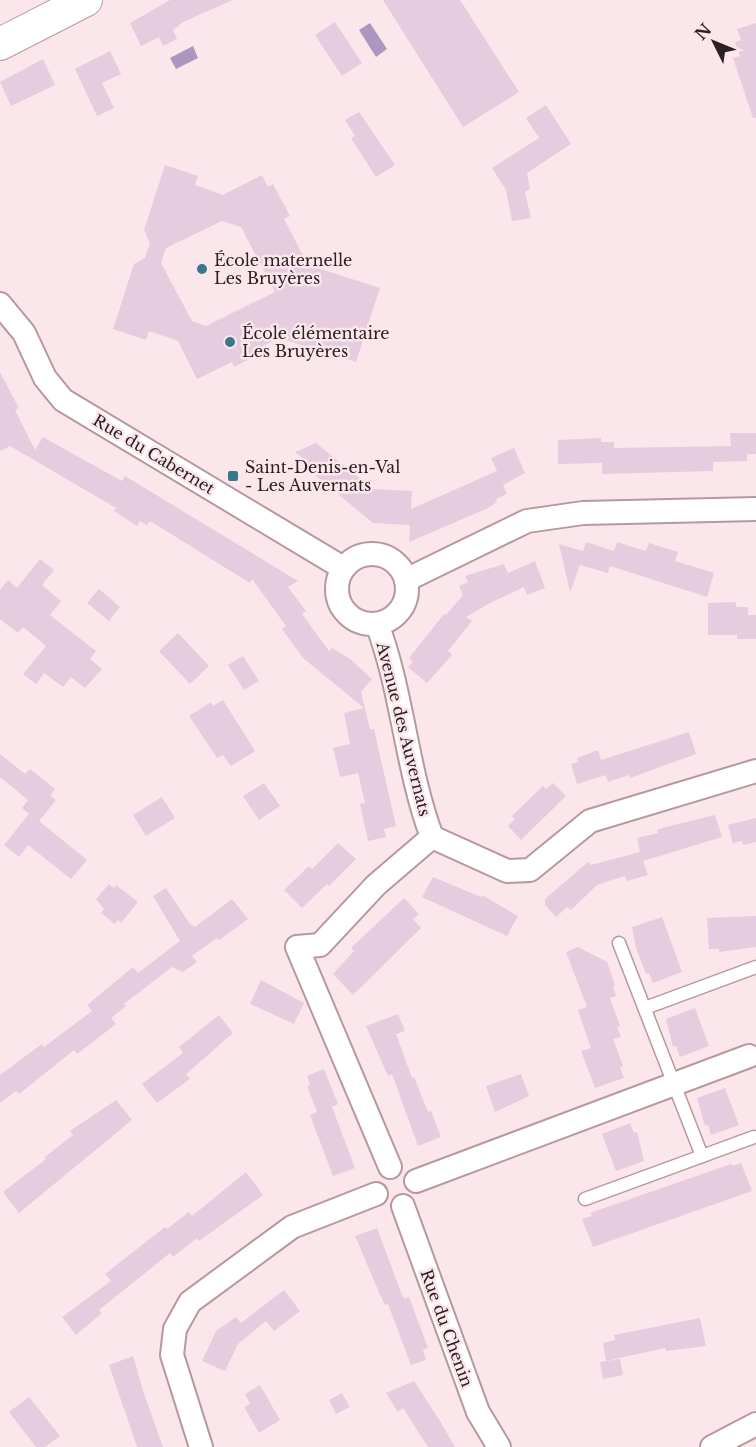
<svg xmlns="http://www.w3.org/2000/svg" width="756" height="1447" viewBox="0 0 756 1447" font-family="'Libre Baskerville',serif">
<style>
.water{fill:#ac97be}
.building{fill:#e6ccde;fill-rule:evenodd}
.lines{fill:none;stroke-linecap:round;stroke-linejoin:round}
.lane-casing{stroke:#b7989e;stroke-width:15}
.street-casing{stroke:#b7989e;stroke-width:26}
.secondary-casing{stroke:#b7989e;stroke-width:34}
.lane{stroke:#fff;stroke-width:12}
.street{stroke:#fff;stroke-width:22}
.secondary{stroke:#fff;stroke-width:32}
.poi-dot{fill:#38778c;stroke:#fbe7eb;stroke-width:2}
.labels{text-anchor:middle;stroke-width:5;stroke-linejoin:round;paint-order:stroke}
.poi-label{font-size:16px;fill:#2c2022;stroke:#fbe7eb;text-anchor:start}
.street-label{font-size:16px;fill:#2c2022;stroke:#fbe7eb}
</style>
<rect width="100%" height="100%" fill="#fbe7eb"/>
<g class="water">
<path d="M370 23 387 49 376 57 359 30Z"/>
<path d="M193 46 198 58 176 69 170 58Z"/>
</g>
<g class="building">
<path d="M170 0H233L183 22 173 30 177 39 163 46 159 37 141 46 130 23Z"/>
<path d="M383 0H460L519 92 463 127Z"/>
<path d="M335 22 362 63 342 76 315 35Z"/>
<path d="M756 23V118H753L733 58 740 56 735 42 741 40 737 29Z"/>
<path d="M110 51 121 74 102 83 114 108 97 116 75 69Z"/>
<path d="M43 59 55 85 11 106 0 82Z"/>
<path d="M546 105 571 144 527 173 530 189 525 192 531 218 512 221 506 190 492 168 539 138 526 118Z"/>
<path d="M359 112 395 165 376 177 351 138 355 136 345 120Z"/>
<path d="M165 165 198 176 195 185 223 195 262 175 268 187 273 184 290 216 284 219 308 265 380 288 356 362 279 338 257 349 259 354 234 367 232 362 197 379 178 341 149 331 146 340 113 329 134 264 145 258 150 243 144 230ZM222 221 241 227 275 292 206 326 192 321 161 263 166 248Z"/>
<path d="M0 372 19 408 15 410 35 450 43 437 122 481 125 476 298 581 288 587 306 611 302 614 329 651 332 648 350 659 372 679 361 692 370 729H374L396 826 384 829 386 837 368 841 360 804 365 803 358 773 340 777 333 748 350 744 344 713 364 708 303 658 282 629 286 626 252 579 250 583 150 521 147 525 140 521 137 526 114 511 116 508 10 446 0 451Z"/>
<path d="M730 433H756V454H747V461L713 462V471L602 474V463L558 464V440L601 438V442H614V448L731 446Z"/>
<path d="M316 443 373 489 412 491 411 509 497 471 491 458 514 448 525 473 503 485 507 494 496 499 497 502 486 509 409 542 410 525 373 523 310 471 313 467 295 452Z"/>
<path d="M586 542 614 551 617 542 646 551 649 543 678 552 675 561 714 573 707 597 610 566 608 573 580 565 570 592 559 544 583 551Z"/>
<path d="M40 559 54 570 42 585 61 601 50 615 96 651 90 659 102 669 85 688 71 677 63 687 44 673 36 684 23 674 46 646 23 627 18 633 0 619V590L8 580 17 588Z"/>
<path d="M535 561 545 588 527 595 524 587 490 603 466 617 472 621 448 651 452 655 427 683 408 667 413 662 409 658 444 614 446 615 463 595 459 586 468 582 465 576 504 564 508 573Z"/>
<path d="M99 589 120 607 109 621 87 603Z"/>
<path d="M736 602V607H748V615H756V639H737V635H708V603Z"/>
<path d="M178 633 209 666 190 684 159 651Z"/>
<path d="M243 656 259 681 244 690 228 665Z"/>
<path d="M223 700 255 751 231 766 223 755 217 758 189 716 211 702 213 706Z"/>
<path d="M689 732 696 754 630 778 629 775 608 782 606 775 577 784 571 764 578 762 577 758 598 750 601 760Z"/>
<path d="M0 754 25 774 30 769 55 789 50 796 56 800 39 821 87 860 71 879 28 845 19 857 4 845 29 814 22 808 28 800 0 777Z"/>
<path d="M264 783 280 806 259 820 243 796Z"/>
<path d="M553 783 566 796 521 840 508 826 515 819 512 816 543 786 546 789Z"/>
<path d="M162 797 175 818 146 836 133 815Z"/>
<path d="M715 815 722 837 643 861 648 875 627 881 625 876 597 885 571 910 567 907 556 917 545 905V899L588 862 591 865 640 852 637 838 658 833 657 830 666 827Z"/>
<path d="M756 818V842L743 845 742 841 733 843 728 825Z"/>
<path d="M338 843 356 859 329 886 327 884 302 908 284 890 309 866 312 869Z"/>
<path d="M433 877 481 897 482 895 518 916 507 936 422 897Z"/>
<path d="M109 884 114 888 116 885 138 902 121 923 118 920 115 924 101 913 104 909 96 899Z"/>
<path d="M166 888 190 924 195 927 232 899 248 919 219 940 217 938 192 956 197 962 183 972 172 967 124 1004 126 1006 111 1018 116 1024 77 1054 74 1050 19 1094 16 1091 0 1103V1075L42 1044 44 1047 92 1011 87 1005 133 967 138 973 180 941 153 896Z"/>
<path d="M404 898 419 914 413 919 421 928 353 995 333 974 354 951 351 948Z"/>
<path d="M756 916V947L719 952V949H709L707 918Z"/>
<path d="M662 917 682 972 653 983 649 973 646 974 636 948 632 927Z"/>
<path d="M578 947 607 962 615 985 613 986 616 996 610 998 620 1026 617 1027 621 1037 613 1039 623 1066 620 1068 624 1078 595 1088 581 1051 591 1048 578 1010 587 1007 566 952Z"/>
<path d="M261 980 304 1003 294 1024 250 1004Z"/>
<path d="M695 1008 709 1046 680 1057 676 1046 673 1047 666 1019Z"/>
<path d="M398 1014 405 1031 396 1034 412 1078 414 1077 428 1112 431 1111 441 1137 418 1146 392 1074 388 1076 366 1026Z"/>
<path d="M219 1015 233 1033 186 1074 190 1079 157 1103 142 1084 183 1053 179 1047Z"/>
<path d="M324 1069 338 1104 332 1107 355 1168 333 1176 310 1115 317 1112 307 1086 310 1085 307 1076Z"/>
<path d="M521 1074 529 1096 495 1112 486 1086Z"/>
<path d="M725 1088 739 1125 711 1135 708 1125 705 1126 697 1098Z"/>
<path d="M116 1100 132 1120 19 1213 3 1192 46 1159 45 1157 73 1135 70 1131Z"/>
<path d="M630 1123 634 1133 637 1132 644 1161 616 1171 602 1134Z"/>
<path d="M741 1163 752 1191 593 1247 582 1219 592 1216 590 1213 731 1164 732 1166Z"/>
<path d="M246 1172 263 1195 199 1241 197 1238 173 1257 170 1253 99 1310 102 1313 76 1335 62 1317 111 1281 105 1274 165 1227 167 1229 189 1212 192 1216Z"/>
<path d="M377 1228 400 1290 404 1299 409 1297 428 1348 423 1350 426 1360 411 1365 388 1304 385 1305 381 1297 355 1236Z"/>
<path d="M284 1290 300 1311 274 1331 266 1321 238 1344 225 1371 202 1361 216 1331 236 1317 241 1323Z"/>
<path d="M700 1318 706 1346 666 1351 665 1348 606 1361 603 1343 615 1340 614 1335Z"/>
<path d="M133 1356 144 1394 163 1447H137L109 1365Z"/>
<path d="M620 1359 623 1375 603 1379 600 1362Z"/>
<path d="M414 1381 440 1421 455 1447H428L403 1408 398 1412 386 1393Z"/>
<path d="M260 1385 280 1420 259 1433 244 1407 250 1404 245 1394Z"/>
<path d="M342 1393 350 1407 336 1414 329 1400Z"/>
<path d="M29 1397 60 1436 45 1447H36L9 1412Z"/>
</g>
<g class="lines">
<defs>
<g id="lane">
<path d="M619 943 702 1156"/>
<path d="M645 1008 756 967"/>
<path d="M585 1199 754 1137"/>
</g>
<g id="street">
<path d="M0 304 24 333 45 378 63 400 343 568"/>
<circle cx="372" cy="589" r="35"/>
<path d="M406 580 527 521 583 513 756 509"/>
<path d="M377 624C403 693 406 768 432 837L507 871 530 870 590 821 756 771"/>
<path d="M390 1167 297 947 320 945 376 885 432 837"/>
<path d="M416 1181 749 1056"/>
<path d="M403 1206 478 1412 499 1447"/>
<path d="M201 1447 172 1355 175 1329 190 1302 292 1227 376 1194"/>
<path d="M712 1447 756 1424"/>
</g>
<path id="secondary" d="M0 44 86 0"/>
</defs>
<use href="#lane" class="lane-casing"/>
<use href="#street" class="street-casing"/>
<use href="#secondary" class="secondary-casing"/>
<use href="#lane" class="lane"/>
<use href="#street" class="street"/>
<use href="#secondary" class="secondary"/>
</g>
<g class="poi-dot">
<circle cx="202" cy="269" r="6"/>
<circle cx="230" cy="342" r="6"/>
<rect x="227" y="470" width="12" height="12" rx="3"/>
</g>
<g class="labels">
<g class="poi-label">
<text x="214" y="266">École maternelle<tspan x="214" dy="18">Les Bruyères</tspan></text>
<text x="242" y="339">École élémentaire<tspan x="242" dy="18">Les Bruyères</tspan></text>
<text x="245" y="473">Saint-Denis-en-Val<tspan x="245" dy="18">- Les Auvernats</tspan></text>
</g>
<g class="street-label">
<text transform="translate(154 454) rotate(31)" y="6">Rue du Cabernet</text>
<text transform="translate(404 729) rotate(76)" y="6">Avenue des Auvernats</text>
<text transform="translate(447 1328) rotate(70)" y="6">Rue du Chenin</text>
</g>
</g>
<g transform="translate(714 42) rotate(313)" stroke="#fbe7eb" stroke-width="4.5" paint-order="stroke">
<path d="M0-4.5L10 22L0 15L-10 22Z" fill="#2c2022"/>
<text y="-9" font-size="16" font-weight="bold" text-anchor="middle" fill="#2c2022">N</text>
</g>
</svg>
